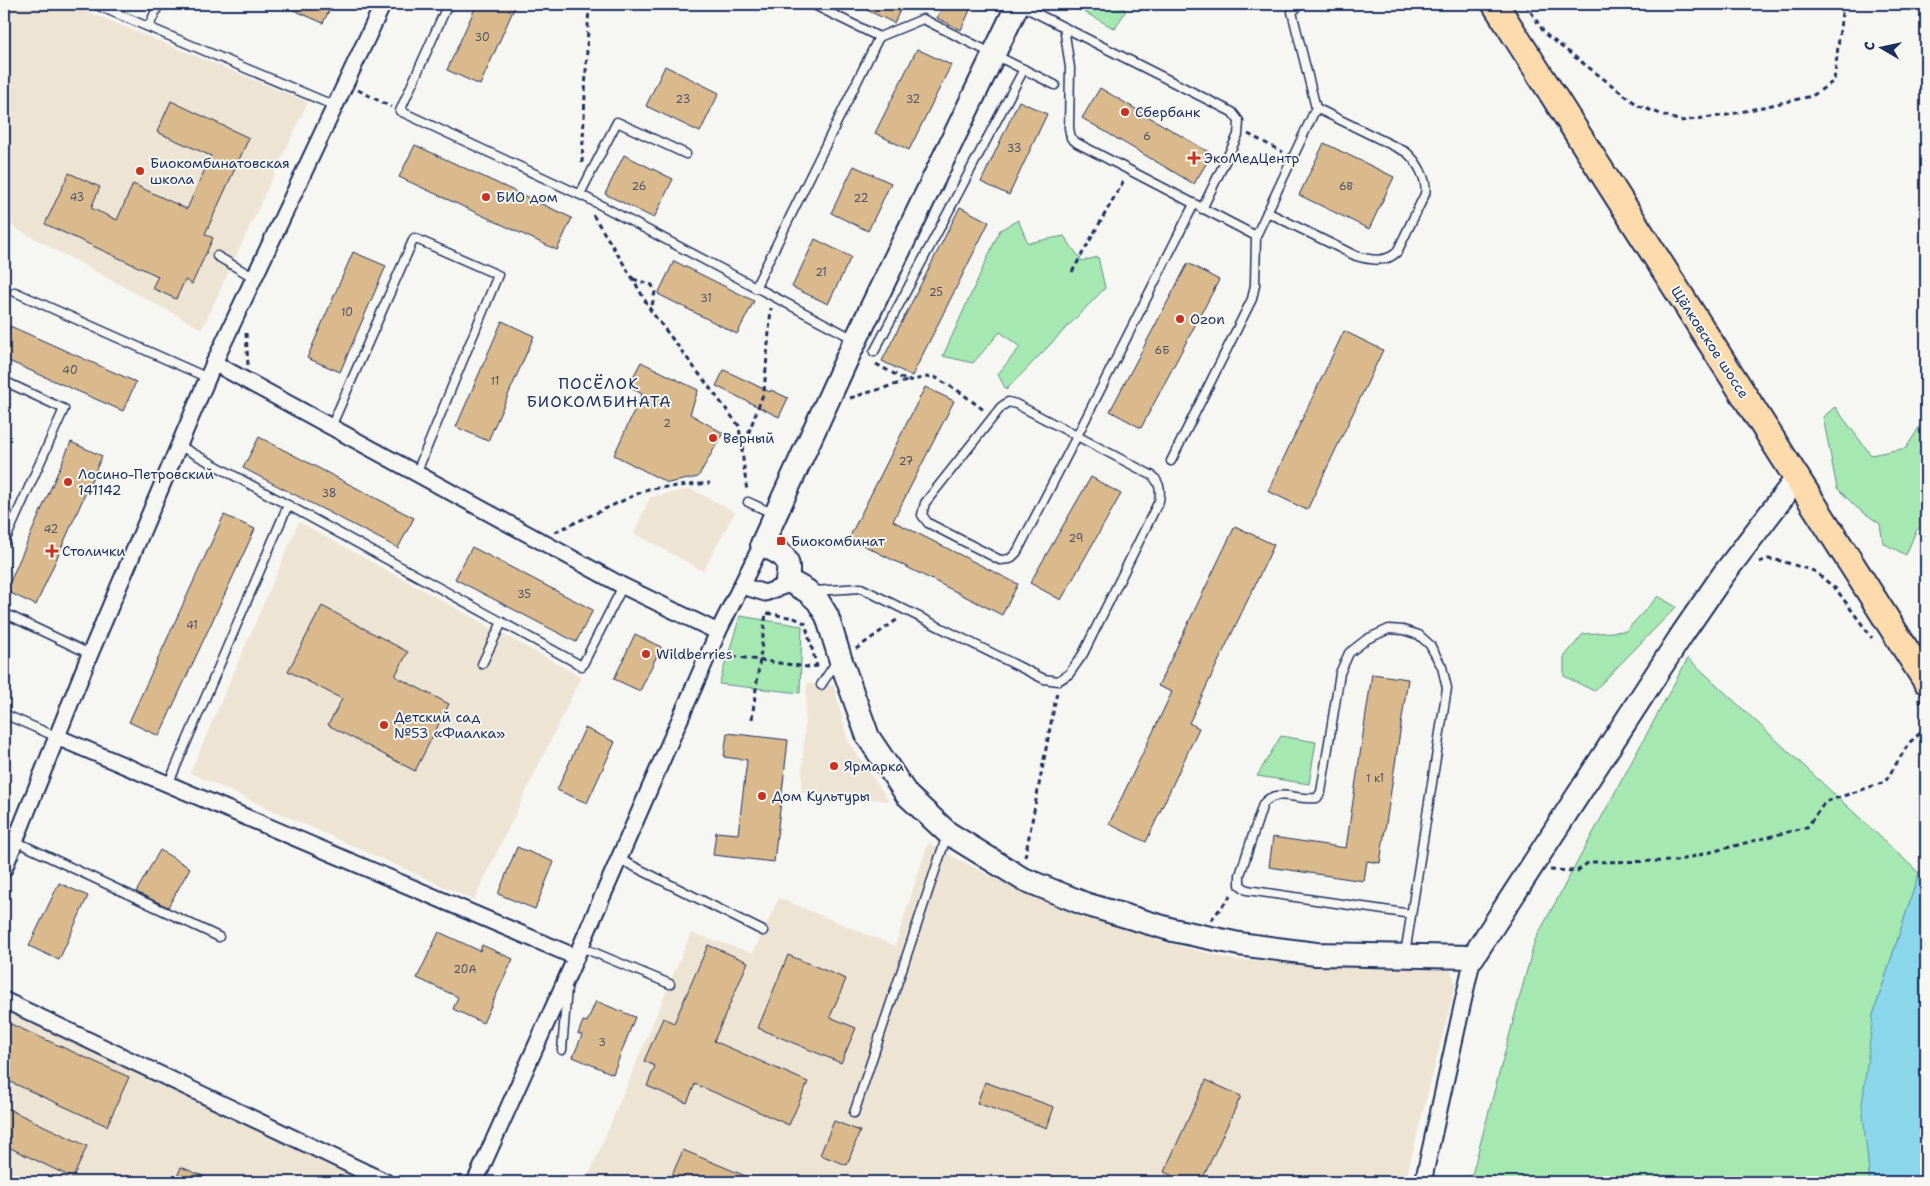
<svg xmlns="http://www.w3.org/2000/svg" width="1930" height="1186" viewBox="0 0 1930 1186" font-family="'Shantell Sans',sans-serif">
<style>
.built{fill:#eee4d4}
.green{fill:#a6e8b1;stroke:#608c88}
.water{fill:#8ad6ea;stroke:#5e93b2}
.building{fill:#daba8d;stroke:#1b2f5e}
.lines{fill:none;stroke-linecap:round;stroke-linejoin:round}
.lane-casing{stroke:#1b2f5e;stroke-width:11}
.street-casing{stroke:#1b2f5e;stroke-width:19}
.secondary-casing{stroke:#1b2f5e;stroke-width:26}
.primary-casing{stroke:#1b2f5e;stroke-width:29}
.path{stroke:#1b2f5e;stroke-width:3;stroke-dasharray:5 4;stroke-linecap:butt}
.lane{stroke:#f6f6f2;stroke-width:8}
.street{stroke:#f6f6f2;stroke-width:15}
.secondary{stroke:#f6f6f2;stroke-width:22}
.primary{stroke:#fedbac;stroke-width:25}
.poi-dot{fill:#c8321e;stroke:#f6f6f2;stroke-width:2}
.labels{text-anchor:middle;stroke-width:4;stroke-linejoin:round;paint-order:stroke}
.number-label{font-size:11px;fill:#4b526a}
.poi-label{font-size:14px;fill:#1b2f5e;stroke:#f6f6f2;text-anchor:start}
.street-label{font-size:14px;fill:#1b2f5e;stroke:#f6f6f2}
.quarter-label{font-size:16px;letter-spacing:1px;fill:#1b2f5e;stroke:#f6f6f2}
</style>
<rect width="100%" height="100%" fill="#f6f6f2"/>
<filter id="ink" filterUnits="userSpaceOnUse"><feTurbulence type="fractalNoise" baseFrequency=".02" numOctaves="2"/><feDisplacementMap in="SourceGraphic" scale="10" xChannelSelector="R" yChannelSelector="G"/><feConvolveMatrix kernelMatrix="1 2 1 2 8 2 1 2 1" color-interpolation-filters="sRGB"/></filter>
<g filter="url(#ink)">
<g class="built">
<path d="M4 4H69L308 102 202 329 4 222Z"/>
<path d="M691 489 735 512 703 571 634 533 650 497Z"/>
<path d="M299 522 581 677 474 900 190 773Z"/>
<path d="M807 683 834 686 848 741 889 801 801 792Z"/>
<path d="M928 843 1005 884 1157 940 1234 960 1450 970 1456 983 1405 1182H586L691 933 753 953 779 898 895 946Z"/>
<path d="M4 1005 375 1182H4Z"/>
</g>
<g class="green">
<path d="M1070 4H1114L1126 10 1115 29Z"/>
<path d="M1018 220 1028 243 1064 236 1082 261 1098 257 1105 288 1006 390 998 374 1020 347 1000 332 973 363 943 356 1000 230Z"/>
<path d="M1835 407 1871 455 1906 448 1920 426 1926 429V521L1916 531 1906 555 1883 543 1880 524 1856 507 1837 488 1823 417Z"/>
<path d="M1658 596 1676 607 1594 691 1564 676V657L1583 634 1626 631Z"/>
<path d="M740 616 802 626 800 693 719 684Z"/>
<path d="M1688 658 1919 873 1873 1015 1868 1163 1870 1182H1470L1535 940Z"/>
<path d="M1281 736 1316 742 1309 784 1257 776Z"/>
</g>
<path class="water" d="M1926 862V1182H1870L1862 1105 1873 1015 1919 873Z"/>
<g class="building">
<path d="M280 4H332L323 23Z"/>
<path d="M477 4H516L480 85 447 70Z"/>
<path d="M854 4H903L894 23Z"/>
<path d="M944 4H958L970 10 961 30 937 18Z"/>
<path d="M917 49 951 65 909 150 875 133Z"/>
<path d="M665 66 719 93 700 132 646 106Z"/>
<path d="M1100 88 1212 154 1194 184 1082 118Z"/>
<path d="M171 101 249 138 205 234 213 238 192 284 185 280 176 299 152 288 158 276 45 224 69 173 100 187 91 208 117 220 133 184 187 209 211 156 157 132Z"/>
<path d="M1019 101 1047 114 1009 195 981 182Z"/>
<path d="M1324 143 1394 177 1369 229 1299 195Z"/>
<path d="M415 145 572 218 557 250 399 177Z"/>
<path d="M624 155 673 179 654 218 605 194Z"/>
<path d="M854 166 891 183 868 231 831 213Z"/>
<path d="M960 207 989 222 912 376 882 361Z"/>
<path d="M815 239 851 257 828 304 792 287Z"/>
<path d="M353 252 386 266 340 372 307 358Z"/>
<path d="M674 261 754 301 737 334 658 294Z"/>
<path d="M1188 263 1219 280 1141 428 1110 411Z"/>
<path d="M502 321 534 336 488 441 456 427Z"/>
<path d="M10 326 136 382 123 411 4 359V341Z"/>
<path d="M1344 331 1383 350 1307 510 1268 491Z"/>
<path d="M641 362 698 390 690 414 723 433 698 477 668 483 614 455 642 394 628 386Z"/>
<path d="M724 370 770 392 771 390 788 398 779 417 716 386Z"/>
<path d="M925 387 954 401 893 521 1018 584 1002 615 849 538Z"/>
<path d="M259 437 414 518 398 548 243 468Z"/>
<path d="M71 442 102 456 36 605 6 591Z"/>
<path d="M1091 477 1121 494 1061 600 1030 583Z"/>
<path d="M224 515 255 529 159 736 129 722Z"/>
<path d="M1235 526 1274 545 1189 723 1199 728 1146 842 1109 824 1172 692 1158 686Z"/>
<path d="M472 547 593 610 576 642 455 579Z"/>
<path d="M322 606 408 652 395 676 449 704 415 771 328 725 342 699 288 671Z"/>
<path d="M635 634 661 647 640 691 614 679Z"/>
<path d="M1372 674 1408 679 1380 863 1367 861 1364 881 1269 867 1273 837 1346 848Z"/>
<path d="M585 728 615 742 587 803 557 790Z"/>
<path d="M727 733 788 740 774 862 713 855 716 832 738 834 747 760 724 757Z"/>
<path d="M517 847 554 862 535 909 498 894Z"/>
<path d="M160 850 190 868 168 907 136 892Z"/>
<path d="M59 883 88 896 59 960 29 946Z"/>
<path d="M439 932 480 951 482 945 513 959 483 1023 453 1009 458 997 417 978Z"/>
<path d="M708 945 748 962 714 1041 808 1082 789 1125 695 1084 687 1103 647 1086 655 1066 644 1061 663 1018 674 1023Z"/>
<path d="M788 955 846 979 830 1017 856 1028 841 1063 758 1028Z"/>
<path d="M596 1001 635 1017 613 1074 573 1057 582 1035 578 1034 583 1021 587 1022Z"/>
<path d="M4 1021 129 1077 107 1126 4 1079Z"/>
<path d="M1206 1080 1241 1096 1201 1182H1186L1164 1172Z"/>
<path d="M985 1082 1054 1107 1047 1128 977 1103Z"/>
<path d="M4 1107 87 1146 73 1178 4 1145Z"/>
<path d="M834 1121 860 1131 847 1165 820 1155Z"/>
<path d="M683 1150 760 1182H669Z"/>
<path d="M181 1167 217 1182H175Z"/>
</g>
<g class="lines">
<defs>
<g id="lane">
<path d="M94 4 335 106"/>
<path d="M448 4 400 111 587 198 854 339"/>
<path d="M812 4 879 37"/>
<path d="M1020 5 1232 112 1239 121 1238 135 1202 209"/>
<path d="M149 26 159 4"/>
<path d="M1064 27 1070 68 1069 128 1071 138 1077 143 1256 236 1255 285 1252 299 1171 461"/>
<path d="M580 194 617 122 686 154"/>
<path d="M1267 212 1356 256C1370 260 1386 263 1397 252L1425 194C1428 180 1417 161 1406 152L1316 108"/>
<path d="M1256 236 1316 108 1292 12 1301 4"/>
<path d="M217 256 253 277"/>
<path d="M755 288 879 37 923 19 1055 85"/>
<path d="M15 292 208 378"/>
<path d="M874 352 1024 69"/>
<path d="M4 381 64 409 4 543"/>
<path d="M331 427 414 238 498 275 416 474"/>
<path d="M178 445 582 666 623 586"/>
<path d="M748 502 774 514"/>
<path d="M814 591 861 588 1044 679 1058 681 1069 674 1083 654 1159 501C1161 490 1160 484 1153 476L1077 436 1017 552 1010 559 1000 560 928 523 922 515 925 503 1001 407 1008 402 1016 404 1077 436 1194 204"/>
<path d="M4 613 90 654"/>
<path d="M482 664 502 622"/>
<path d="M821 685 837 661"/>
<path d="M4 714 57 737"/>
<path d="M168 785 288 505"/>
<path d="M15 841 219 937"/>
<path d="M619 859 763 931"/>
<path d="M581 947 670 984"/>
<path d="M1405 954 1447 688 1442 667 1430 645 1419 635 1403 630 1389 629 1367 639 1349 653 1340 673 1321 792 1317 798C1297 801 1277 787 1263 804L1240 875V885L1247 890 1411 914"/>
<path d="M562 1050 567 988"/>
<path d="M854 1113 947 835"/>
</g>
<g id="street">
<path d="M214 363 623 586 718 632"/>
<path d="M742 586 765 593 784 586 787 580"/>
<path d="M57 737 576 957"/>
<path d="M4 869 90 654 214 363 383 4"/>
<path d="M4 1000 386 1182"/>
<path d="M475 1182 576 957 718 632 762 544"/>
<path d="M1423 1182 1473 957"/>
</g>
<path id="secondary" d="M1018 4 850 352 762 544C781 555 792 555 787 580L807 591 818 601 827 616 840 658 868 737 907 795 948 833 1021 878 1085 904 1173 930 1239 944 1316 954 1473 957 1683 633 1723 575 1798 477"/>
<path id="primary" d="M1495 4 1926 681"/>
</defs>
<use href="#lane" class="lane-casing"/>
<use href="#street" class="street-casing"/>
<use href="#secondary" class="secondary-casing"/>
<use href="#primary" class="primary-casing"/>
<g class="path">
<path d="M1526 4 1545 34 1639 106 1680 121 1727 115 1812 96 1834 81 1843 4"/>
<path d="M358 90 391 107"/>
<path d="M1248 134 1283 152"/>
<path d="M582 163 589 4"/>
<path d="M593 215 633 279 651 311 739 426 747 492"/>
<path d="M1072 272 1124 180"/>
<path d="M633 279 652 285 655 292 651 310"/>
<path d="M246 333 248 365"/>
<path d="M876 364 907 381 933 376 960 392 985 411"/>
<path d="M850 398 907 381"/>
<path d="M742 450 764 392 771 308"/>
<path d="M555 532 648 489 710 483"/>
<path d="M1759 562 1768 559 1781 561 1814 571 1836 589 1872 638"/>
<path d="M856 649 898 619"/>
<path d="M724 655 807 667 819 666"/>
<path d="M1918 699 1926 711"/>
<path d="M752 719 766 613 794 618 805 623 817 667"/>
<path d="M1025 857 1057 692"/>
<path d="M1550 870 1577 871 1589 862 1676 861 1807 827 1825 802 1885 782 1909 743 1926 728"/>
<path d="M1211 920 1232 894"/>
</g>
<use href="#lane" class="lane"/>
<use href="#street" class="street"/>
<use href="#secondary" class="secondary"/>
<use href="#primary" class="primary"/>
</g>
</g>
<g class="poi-dot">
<circle cx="1125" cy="112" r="5"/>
<path d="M1191.5 150.5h5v5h5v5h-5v5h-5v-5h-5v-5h5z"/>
<circle cx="140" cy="171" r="5"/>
<circle cx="486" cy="197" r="5"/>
<circle cx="1180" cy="319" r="5"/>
<circle cx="713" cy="438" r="5"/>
<circle cx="68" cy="482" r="5"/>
<rect x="776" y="536" width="10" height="10" rx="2.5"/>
<path d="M49.5 543.5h5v5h5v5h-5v5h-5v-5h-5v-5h5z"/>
<circle cx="646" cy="654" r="5"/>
<circle cx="384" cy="725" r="5"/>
<circle cx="834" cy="766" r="5"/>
<circle cx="762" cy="796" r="5"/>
</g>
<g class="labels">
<g class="number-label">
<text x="482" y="41">30</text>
<text x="683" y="103">23</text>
<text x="913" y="103">32</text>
<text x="1147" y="140">6</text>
<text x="1014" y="152">33</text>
<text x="639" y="190">26</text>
<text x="1346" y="190">6В</text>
<text x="77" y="201">43</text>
<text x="861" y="202">22</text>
<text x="821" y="276">21</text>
<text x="936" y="296">25</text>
<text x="706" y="302">31</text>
<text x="347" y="316">10</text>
<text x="1162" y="354">6Б</text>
<text x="70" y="374">40</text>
<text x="495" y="385">11</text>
<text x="667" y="427">2</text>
<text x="906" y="465">27</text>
<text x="329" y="497">38</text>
<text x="51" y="533">42</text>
<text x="1076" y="542">29</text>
<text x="524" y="598">35</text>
<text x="192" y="629">41</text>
<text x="1375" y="782">1 к1</text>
<text x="465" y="973">20А</text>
<text x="602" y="1046">3</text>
</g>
<g class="poi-label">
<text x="1135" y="117">Сбербанк</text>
<text x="1204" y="163">ЭкоМедЦентр</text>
<text x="150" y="168">Биокомбинатовская<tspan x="150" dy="16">школа</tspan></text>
<text x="496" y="202">БИО дом</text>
<text x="1190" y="324">Ozon</text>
<text x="723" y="443">Верный</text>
<text x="78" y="479">Лосино-Петровский<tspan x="78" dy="16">141142</tspan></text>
<text x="791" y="546">Биокомбинат</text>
<text x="62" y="556">Столички</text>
<text x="656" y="659">Wildberries</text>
<text x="394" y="722">Детский сад<tspan x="394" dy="16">№53 «Фиалка»</tspan></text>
<text x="844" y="771">Ярмарка</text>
<text x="772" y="801">Дом Культуры</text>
</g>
<g class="street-label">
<text transform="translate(1710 342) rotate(57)" y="5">Щёлковское шоссе</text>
</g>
<g class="quarter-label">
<text x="599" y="389">ПОСЁЛОК<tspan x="599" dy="18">БИОКОМБИНАТА</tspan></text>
</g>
</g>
<rect width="1930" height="1186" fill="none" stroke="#f6f6f2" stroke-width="20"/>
<rect x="10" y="10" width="1910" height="1166" fill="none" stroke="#1b2f5e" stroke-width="2" filter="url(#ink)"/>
<g transform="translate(1882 48) rotate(279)" stroke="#f6f6f2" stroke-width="4" paint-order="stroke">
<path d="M0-4L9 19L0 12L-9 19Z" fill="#1b2f5e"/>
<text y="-8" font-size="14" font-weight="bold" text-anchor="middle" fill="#1b2f5e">С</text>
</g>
</svg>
